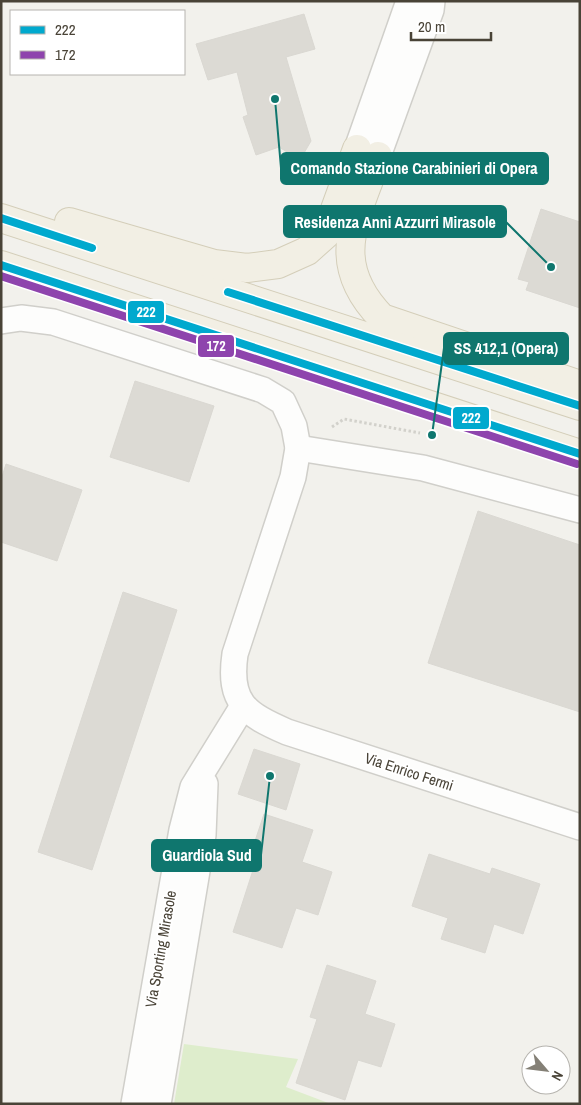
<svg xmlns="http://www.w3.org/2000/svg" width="581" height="1105" viewBox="0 0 581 1105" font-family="'Archivo Narrow',sans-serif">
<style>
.garden{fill:#deedcc}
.building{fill:#dcdad4;stroke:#dad8d2}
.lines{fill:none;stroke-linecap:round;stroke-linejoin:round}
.minor-casing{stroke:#d0cfca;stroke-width:28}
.major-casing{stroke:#d4ceb9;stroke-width:30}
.path{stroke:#d2d1cb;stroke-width:3;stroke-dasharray:2.5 2.5;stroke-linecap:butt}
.minor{stroke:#fdfdfc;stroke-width:25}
.major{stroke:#f2efe4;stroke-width:28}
.bus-1-casing{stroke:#fff;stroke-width:11}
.bus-2-casing{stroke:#fff;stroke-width:11}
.bus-1{stroke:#00a9ce;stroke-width:8}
.bus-2{stroke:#8e44ad;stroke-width:8}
.labels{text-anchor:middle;stroke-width:4;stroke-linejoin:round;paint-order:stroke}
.street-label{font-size:15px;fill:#494337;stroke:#fff}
.leader{fill:none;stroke:#0f766e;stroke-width:2}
.callout-dot{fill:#0f766e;stroke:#fff;stroke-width:2}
.callout{fill:#0f766e;stroke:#0f766e;stroke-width:2}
.callout-label{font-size:16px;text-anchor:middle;font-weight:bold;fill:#fff}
.line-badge{stroke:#fff;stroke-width:2}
.badge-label{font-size:14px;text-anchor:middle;font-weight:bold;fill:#fff}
</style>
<rect width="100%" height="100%" fill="#f2f1ec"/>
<path class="garden" d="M184 1044 298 1059 286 1087 331 1104H174Z"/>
<g class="building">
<path d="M304 14 315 49 286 57 311 141 300 160 279 147 256 155 243 117 248 115 237 72 208 80 196 44Z"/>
<path d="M541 209 580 222V308L526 290 529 282 518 279Z"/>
<path d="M135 381 214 406 189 482 110 457Z"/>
<path d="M6 464 82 490 57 561 1 542V480Z"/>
<path d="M478 511 580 545V712L428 663Z"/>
<path d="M123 592 177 610 92 870 38 852Z"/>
<path d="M254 749 300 764 286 810 238 794Z"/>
<path d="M264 814 313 830 302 862 332 872 318 915 296 908 282 948 233 932 254 867 247 865Z"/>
<path d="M429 854 490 874 492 868 540 884 523 934 494 924 485 953 441 939 448 918 412 906Z"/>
<path d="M327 965 376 981 365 1014 395 1024 381 1067 358 1060 345 1100 296 1083 317 1019 310 1017Z"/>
</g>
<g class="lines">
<defs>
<g id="minor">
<path d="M357 149 409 1"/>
<path d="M378 156 431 10 432 1"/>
<path d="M1 321 21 318 53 322 263 390 283 402 294 426 298 448 293 477 235 654C228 703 246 714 287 732L580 827"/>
<path d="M298 448 423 468 580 510"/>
<path d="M134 1104 182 830 193 787 243 706"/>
<path d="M158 1104 203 835 205 784"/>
</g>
<g id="major">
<path d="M378 156C356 219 327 262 382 318L580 385"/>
<path d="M1 218 580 406"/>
<path d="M69 222 214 264 247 268 278 264 307 251 326 234 357 149"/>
<path d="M1 265 580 454"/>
</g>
</defs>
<use href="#minor" class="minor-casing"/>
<use href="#major" class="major-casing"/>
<path class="path" d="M332 427 344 419 420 433"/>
<use href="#minor" class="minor"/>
<use href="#major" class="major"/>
<defs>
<g id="bus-1">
<path d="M1 218 92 248"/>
<path d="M1 265 580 454"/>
<path d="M228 292 580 406"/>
</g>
<path id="bus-2" d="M1 276 577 464"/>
</defs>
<use href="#bus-1" class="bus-1-casing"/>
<use href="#bus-2" class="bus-2-casing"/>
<use href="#bus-1" class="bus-1"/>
<use href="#bus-2" class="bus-2"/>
</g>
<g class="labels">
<g class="street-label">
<text transform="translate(409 772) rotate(18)" y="5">Via Enrico Fermi</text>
<text transform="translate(161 949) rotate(-80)" y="5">Via Sporting Mirasole</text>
</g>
</g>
<path class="leader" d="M275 99L281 168M551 267L506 222M432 435L444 348M270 776L261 855"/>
<g class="callout-dot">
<circle cx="275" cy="99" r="5"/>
<circle cx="551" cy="267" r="5"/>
<circle cx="432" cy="435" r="5"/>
<circle cx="270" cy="776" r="5"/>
</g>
<g class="callout">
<rect x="281" y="153" width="267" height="31" rx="5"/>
<rect x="284" y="206" width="222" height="31" rx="5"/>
<rect x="444" y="333" width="124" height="31" rx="5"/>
<rect x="152" y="840" width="109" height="31" rx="5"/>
</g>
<g class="callout-label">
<text x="414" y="174">Comando Stazione Carabinieri di Opera</text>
<text x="395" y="228">Residenza Anni Azzurri Mirasole</text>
<text x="506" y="354">SS 412,1 (Opera)</text>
<text x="207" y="861">Guardiola Sud</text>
</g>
<g class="line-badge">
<rect x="127" y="300" width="38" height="24" rx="5" fill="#00a9ce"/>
<rect x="197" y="334" width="38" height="24" rx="5" fill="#8e44ad"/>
<rect x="452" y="406" width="38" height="24" rx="5" fill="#00a9ce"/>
</g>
<g class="badge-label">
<text x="146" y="317">222</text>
<text x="216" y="351">172</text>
<text x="471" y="423">222</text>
</g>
<rect width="581" height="1105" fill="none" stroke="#494337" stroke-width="5"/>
<rect x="10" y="10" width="175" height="65" fill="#ffffff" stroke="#b6b4af"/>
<rect x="20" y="26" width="25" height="8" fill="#00a9ce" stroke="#b6b4af"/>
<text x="55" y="35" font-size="15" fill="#494337">222</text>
<rect x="20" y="51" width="25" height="8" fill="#8e44ad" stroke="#b6b4af"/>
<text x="55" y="60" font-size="15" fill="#494337">172</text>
<g transform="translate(546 1070) rotate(118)"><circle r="24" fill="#ffffff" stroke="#b6b4af"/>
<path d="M0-4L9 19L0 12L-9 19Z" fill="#848076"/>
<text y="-8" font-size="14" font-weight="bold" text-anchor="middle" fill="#494337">N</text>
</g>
<path d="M411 32v8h80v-8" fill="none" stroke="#494337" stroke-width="2.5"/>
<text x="418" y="32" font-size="15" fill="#494337" stroke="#ffffff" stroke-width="4" paint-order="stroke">20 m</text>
</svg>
